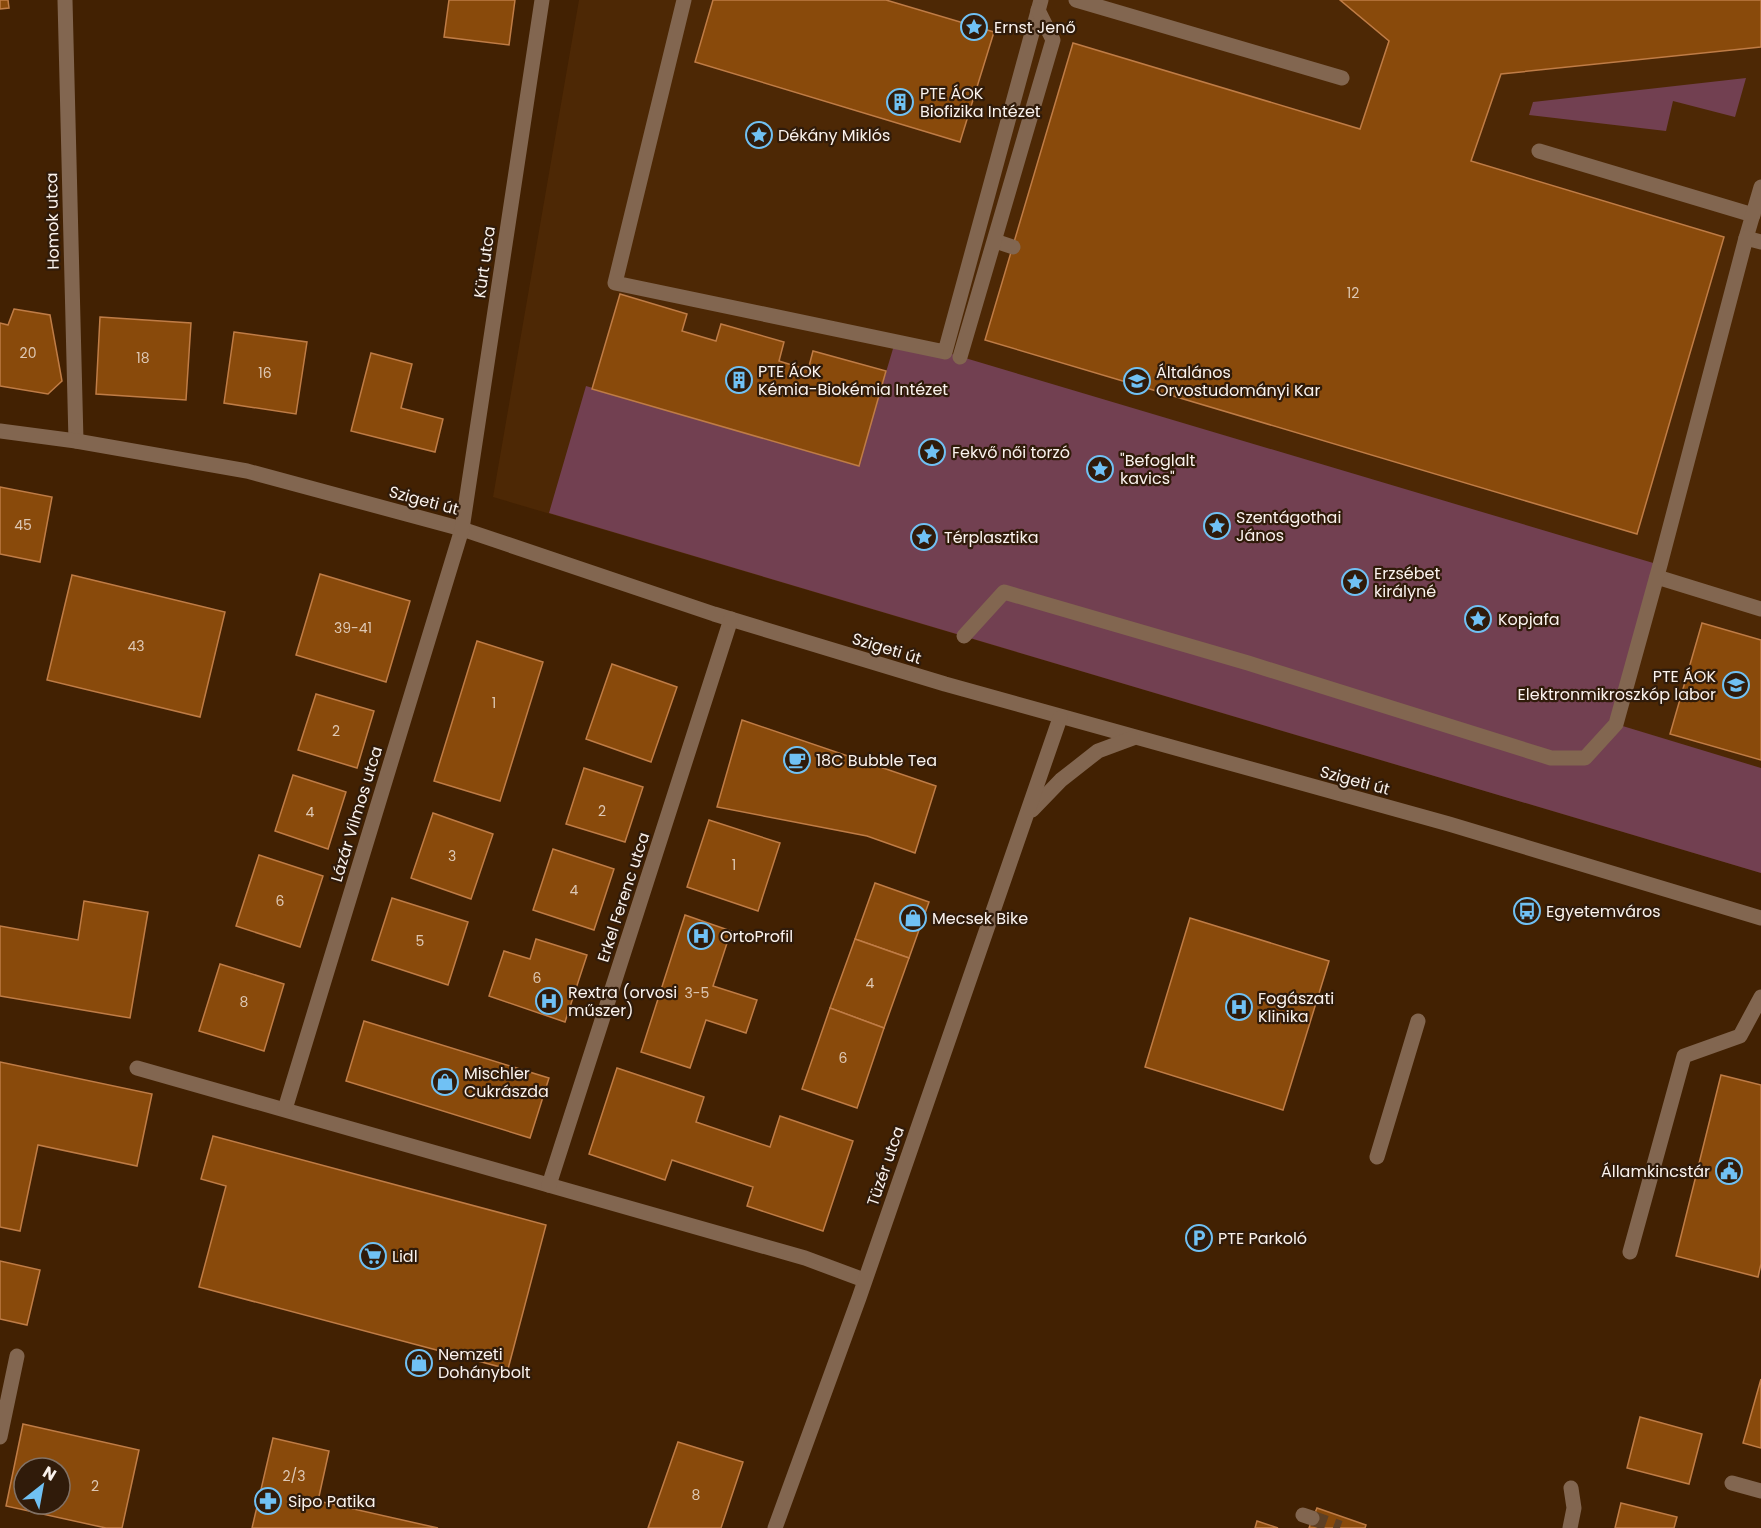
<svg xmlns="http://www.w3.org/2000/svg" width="1761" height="1528" viewBox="0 0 1761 1528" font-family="Poppins,sans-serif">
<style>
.built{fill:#4d2805}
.green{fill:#724051}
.building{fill:#894a0b;stroke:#bf7c46;stroke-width:1.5;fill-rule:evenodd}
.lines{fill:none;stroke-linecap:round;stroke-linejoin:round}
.minor-tunnel{stroke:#5e4025;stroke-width:15;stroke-dasharray:15 8;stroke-linecap:butt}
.minor{stroke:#826650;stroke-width:15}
.labels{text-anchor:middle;stroke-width:4.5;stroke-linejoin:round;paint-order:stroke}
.number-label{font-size:14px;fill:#dec8b4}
.poi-label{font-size:16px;fill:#faf2ed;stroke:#301b0a;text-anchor:start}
.street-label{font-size:16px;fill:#faf2ed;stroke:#301b0a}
</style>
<rect width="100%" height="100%" fill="#422102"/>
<path class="built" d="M579 0H1761V873L493 497Z"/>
<g class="green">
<path d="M1746 78 1735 117 1673 101 1666 131 1529 115 1533 102Z"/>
<path d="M895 342 945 352 1660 565 1616 724 1761 768V873L549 513 586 386 858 466Z"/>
</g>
<g class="building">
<path d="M0 0H8L9 8 0 9Z"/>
<path d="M449 0H515L509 45 444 37Z"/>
<path d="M713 0H886L994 32 960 142 695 62Z"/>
<path d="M1340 0H1761V47L1501 74 1471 161 1724 237 1637 534 985 340 1073 43 1360 129 1389 41Z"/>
<path d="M620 294 687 314 682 331 716 341 721 324 784 342 779 361 808 370 813 351 886 371 859 466 592 389Z"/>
<path d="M14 309 50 315 62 381 48 394 0 386V323L8 325Z"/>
<path d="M100 317 191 323 186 400 96 394Z"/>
<path d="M234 332 307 342 296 414 224 403Z"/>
<path d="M371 353 412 364 401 408 443 419 435 452 351 431Z"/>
<path d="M0 487 52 497 40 562 0 554Z"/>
<path d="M320 574 410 601 386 682 296 655Z"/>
<path d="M72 575 225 612 200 717 47 680Z"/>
<path d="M1702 623 1761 640V760L1670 734Z"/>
<path d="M477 641 543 662 500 801 434 781Z"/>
<path d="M612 664 677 687 651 762 586 739Z"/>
<path d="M316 694 374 711 357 768 298 750Z"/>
<path d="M742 720 936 786 915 853 867 836 717 807Z"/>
<path d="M584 768 643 787 625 842 566 824Z"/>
<path d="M293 775 346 792 328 849 275 831Z"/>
<path d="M433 813 493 834 471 899 411 878Z"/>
<path d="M709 820 780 843 758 911 687 887Z"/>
<path d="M553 849 614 869 594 930 533 910Z"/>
<path d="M259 855 323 876 300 947 236 926Z"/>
<path d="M875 883 929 902 909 958 855 939Z"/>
<path d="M392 898 468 922 448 985 372 960Z"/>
<path d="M84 901 148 912 130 1018 0 996V926L78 940Z"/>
<path d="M685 915 731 931 713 986 757 1000 746 1033 706 1020 690 1068 641 1052Z"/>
<path d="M1190 918 1329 961 1283 1110 1145 1067Z"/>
<path d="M536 939 587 955 565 1022 489 996 504 951 530 959Z"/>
<path d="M855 939 909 958 884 1028 830 1008Z"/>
<path d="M220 964 284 984 264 1051 199 1031Z"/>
<path d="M830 1008 884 1028 857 1108 802 1089Z"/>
<path d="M364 1021 549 1078 530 1138 346 1081Z"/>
<path d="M0 1062 152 1094 137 1166 38 1145 20 1231 0 1227Z"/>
<path d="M617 1068 704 1097 696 1122 770 1147 780 1116 853 1141 823 1231 747 1206 753 1187 672 1160 665 1180 589 1154Z"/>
<path d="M1721 1075 1761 1085V1264L1758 1277 1676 1256Z"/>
<path d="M213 1136 546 1225 508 1369 199 1287 226 1186 201 1179Z"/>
<path d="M0 1261 40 1270 27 1325 0 1319Z"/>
<path d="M1761 1379V1448L1743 1443Z"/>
<path d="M1640 1417 1702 1434 1689 1484 1627 1468Z"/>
<path d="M23 1424 139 1450 122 1528H106L6 1506ZM24 1468H60V1504H24Z"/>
<path d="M273 1438 329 1451 318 1501 438 1528H252Z"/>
<path d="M678 1442 743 1462 721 1528H648Z"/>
<path d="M1621 1503 1677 1517 1674 1528H1615Z"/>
<path d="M1317 1508 1366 1525 1365 1528H1309Z"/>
<path d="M1257 1521 1278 1528H1255Z"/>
</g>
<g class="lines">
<path class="minor-tunnel" d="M1312 1518 1340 1528"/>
<g class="minor">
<path d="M65 0 76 441"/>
<path d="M684 0 615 283 945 352 1041 0"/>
<path d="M1076 0 1342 78"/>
<path d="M1539 151 1753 215"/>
<path d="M1746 238 1761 187"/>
<path d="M995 241 1013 247"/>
<path d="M960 357 1053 40 1038 10"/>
<path d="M0 431 76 441 247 471 462 529 714 614 945 684 1449 824 1761 918"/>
<path d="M1657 577 1761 609"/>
<path d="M964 636 1004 592 1248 663 1551 758H1585L1616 724 1660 565 1746 238 1761 242"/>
<path d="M1032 810 1061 780 1098 751 1133 738"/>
<path d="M137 1068 805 1258 864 1280"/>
<path d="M285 1109 462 529 542 0"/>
<path d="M1377 1157 1418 1021"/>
<path d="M549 1185 731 619"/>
<path d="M1630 1252 1684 1056 1740 1036 1761 997"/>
<path d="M0 1437 17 1356"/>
<path d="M1732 1483 1761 1491"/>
<path d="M1303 1515 1312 1518"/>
<path d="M775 1528 859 1298 1060 718"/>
<path d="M1570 1528 1574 1508 1571 1488"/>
</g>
</g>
<defs>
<symbol id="sight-ring" viewBox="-11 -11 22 22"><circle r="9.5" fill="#301b0a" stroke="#70c1f4" stroke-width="1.5"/><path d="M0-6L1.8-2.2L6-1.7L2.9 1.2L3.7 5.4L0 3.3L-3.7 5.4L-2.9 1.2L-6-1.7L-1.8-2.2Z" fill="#70c1f4"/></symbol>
<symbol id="building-ring" viewBox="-11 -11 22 22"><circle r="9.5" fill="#301b0a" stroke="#70c1f4" stroke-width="1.5"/><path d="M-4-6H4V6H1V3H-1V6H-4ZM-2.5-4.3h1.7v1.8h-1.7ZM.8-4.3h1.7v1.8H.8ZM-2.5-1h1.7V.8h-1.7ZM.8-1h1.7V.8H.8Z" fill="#70c1f4"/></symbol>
<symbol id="university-ring" viewBox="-11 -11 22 22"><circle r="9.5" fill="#301b0a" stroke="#70c1f4" stroke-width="1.5"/><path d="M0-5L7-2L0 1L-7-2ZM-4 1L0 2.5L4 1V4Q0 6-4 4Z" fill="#70c1f4"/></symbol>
<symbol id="cafe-ring" viewBox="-11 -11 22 22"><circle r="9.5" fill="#301b0a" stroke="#70c1f4" stroke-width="1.5"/><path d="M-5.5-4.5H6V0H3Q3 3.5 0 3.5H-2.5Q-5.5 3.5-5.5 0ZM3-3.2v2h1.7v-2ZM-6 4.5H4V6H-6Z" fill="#70c1f4"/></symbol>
<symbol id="bus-ring" viewBox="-11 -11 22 22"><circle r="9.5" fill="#301b0a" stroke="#70c1f4" stroke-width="1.5"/><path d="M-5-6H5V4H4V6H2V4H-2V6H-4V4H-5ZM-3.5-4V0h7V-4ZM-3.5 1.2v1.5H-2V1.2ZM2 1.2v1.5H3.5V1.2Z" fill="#70c1f4"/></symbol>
<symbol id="shop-ring" viewBox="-11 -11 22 22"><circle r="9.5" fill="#301b0a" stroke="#70c1f4" stroke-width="1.5"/><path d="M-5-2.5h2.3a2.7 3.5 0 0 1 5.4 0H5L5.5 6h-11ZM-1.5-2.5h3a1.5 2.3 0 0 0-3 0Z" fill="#70c1f4"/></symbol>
<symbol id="hospital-ring" viewBox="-11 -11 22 22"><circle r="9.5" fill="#301b0a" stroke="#70c1f4" stroke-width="1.5"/><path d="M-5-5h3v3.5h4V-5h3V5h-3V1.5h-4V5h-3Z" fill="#70c1f4"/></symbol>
<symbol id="civic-ring" viewBox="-11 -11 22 22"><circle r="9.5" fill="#301b0a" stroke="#70c1f4" stroke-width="1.5"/><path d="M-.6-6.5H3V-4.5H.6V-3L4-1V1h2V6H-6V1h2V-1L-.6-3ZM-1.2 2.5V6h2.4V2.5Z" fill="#70c1f4"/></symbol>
<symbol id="parking-ring" viewBox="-11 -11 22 22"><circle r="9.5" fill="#301b0a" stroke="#70c1f4" stroke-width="1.5"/><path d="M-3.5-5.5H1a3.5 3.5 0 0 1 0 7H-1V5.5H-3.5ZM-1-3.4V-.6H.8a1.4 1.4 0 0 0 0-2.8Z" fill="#70c1f4"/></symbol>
<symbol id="supermarket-ring" viewBox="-11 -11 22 22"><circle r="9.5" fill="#301b0a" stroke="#70c1f4" stroke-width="1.5"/><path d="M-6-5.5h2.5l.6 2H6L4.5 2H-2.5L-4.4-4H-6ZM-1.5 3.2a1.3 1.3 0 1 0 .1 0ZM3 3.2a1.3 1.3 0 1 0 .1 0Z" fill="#70c1f4"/></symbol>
<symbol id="pharmacy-ring" viewBox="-11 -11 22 22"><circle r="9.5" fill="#301b0a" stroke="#70c1f4" stroke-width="1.5"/><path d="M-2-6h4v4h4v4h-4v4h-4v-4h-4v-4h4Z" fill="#70c1f4"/></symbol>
</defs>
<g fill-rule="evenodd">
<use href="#sight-ring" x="959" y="12" width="30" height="30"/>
<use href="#building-ring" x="885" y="87" width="30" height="30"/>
<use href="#sight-ring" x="744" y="120" width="30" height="30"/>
<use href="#building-ring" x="724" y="365" width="30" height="30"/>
<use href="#university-ring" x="1122" y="366" width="30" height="30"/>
<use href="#sight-ring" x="917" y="437" width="30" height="30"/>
<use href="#sight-ring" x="1085" y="454" width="30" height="30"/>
<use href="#sight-ring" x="1202" y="511" width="30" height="30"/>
<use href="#sight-ring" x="909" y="522" width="30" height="30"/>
<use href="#sight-ring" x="1340" y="567" width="30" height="30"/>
<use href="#sight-ring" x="1463" y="604" width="30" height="30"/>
<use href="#university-ring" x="1721" y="670" width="30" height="30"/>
<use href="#cafe-ring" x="782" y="745" width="30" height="30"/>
<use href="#bus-ring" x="1512" y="896" width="30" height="30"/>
<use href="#shop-ring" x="898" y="903" width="30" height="30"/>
<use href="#hospital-ring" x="686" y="921" width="30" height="30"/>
<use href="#hospital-ring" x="534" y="986" width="30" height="30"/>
<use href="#hospital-ring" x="1224" y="992" width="30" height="30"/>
<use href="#shop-ring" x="430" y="1067" width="30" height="30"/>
<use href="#civic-ring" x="1714" y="1156" width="30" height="30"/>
<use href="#parking-ring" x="1184" y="1223" width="30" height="30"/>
<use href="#supermarket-ring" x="358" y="1241" width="30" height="30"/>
<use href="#shop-ring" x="404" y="1348" width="30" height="30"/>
<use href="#pharmacy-ring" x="253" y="1486" width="30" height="30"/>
</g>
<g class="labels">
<g class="number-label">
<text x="1353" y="298">12</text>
<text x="28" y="358">20</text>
<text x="143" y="363">18</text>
<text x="265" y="378">16</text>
<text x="23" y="530">45</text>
<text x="353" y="633">39-41</text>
<text x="136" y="651">43</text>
<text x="494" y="708">1</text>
<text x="336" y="736">2</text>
<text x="602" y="816">2</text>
<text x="310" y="817">4</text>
<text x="452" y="861">3</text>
<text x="734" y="870">1</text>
<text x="574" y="895">4</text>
<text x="280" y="906">6</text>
<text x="420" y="946">5</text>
<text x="537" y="983">6</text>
<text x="870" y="988">4</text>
<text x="697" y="998">3-5</text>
<text x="244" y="1007">8</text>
<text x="843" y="1063">6</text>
<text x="294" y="1481">2/3</text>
<text x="95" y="1491">2</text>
<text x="696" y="1500">8</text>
</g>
<g class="poi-label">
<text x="994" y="33">Ernst Jenő</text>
<text x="920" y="99">PTE ÁOK<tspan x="920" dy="18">Biofizika Intézet</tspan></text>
<text x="778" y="141">Dékány Miklós</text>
<text x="758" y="377">PTE ÁOK<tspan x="758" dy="18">Kémia-Biokémia Intézet</tspan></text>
<text x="1156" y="378">Általános<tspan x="1156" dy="18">Orvostudományi Kar</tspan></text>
<text x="952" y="458">Fekvő női torzó</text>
<text x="1120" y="466">"Befoglalt<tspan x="1120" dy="18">kavics"</tspan></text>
<text x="1236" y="523">Szentágothai<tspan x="1236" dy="18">János</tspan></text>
<text x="944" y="543">Térplasztika</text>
<text x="1374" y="579">Erzsébet<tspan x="1374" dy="18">királyné</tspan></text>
<text x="1498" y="625">Kopjafa</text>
<text x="1716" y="682" text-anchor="end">PTE ÁOK<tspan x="1716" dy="18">Elektronmikroszkóp labor</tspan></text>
<text x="816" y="766">18C Bubble Tea</text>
<text x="1546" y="917">Egyetemváros</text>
<text x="932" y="924">Mecsek Bike</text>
<text x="720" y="942">OrtoProfil</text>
<text x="568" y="998">Rextra (orvosi<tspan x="568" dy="18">műszer)</tspan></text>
<text x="1258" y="1004">Fogászati<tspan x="1258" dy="18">Klinika</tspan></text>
<text x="464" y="1079">Mischler<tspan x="464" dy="18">Cukrászda</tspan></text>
<text x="1710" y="1177" text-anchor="end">Államkincstár</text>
<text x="1218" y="1244">PTE Parkoló</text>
<text x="392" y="1262">Lidl</text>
<text x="438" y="1360">Nemzeti<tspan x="438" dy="18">Dohánybolt</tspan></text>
<text x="288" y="1507">Sipo Patika</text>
</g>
<g class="street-label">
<text transform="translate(52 221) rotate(-91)" y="6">Homok utca</text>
<text transform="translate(484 262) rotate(-82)" y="6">Kürt utca</text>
<text transform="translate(424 500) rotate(15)" y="6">Szigeti út</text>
<text transform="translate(887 648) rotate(17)" y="6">Szigeti út</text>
<text transform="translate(1355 780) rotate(15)" y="6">Szigeti út</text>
<text transform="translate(356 814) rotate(-73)" y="6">Lázár Vilmos utca</text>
<text transform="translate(623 897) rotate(-72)" y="6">Erkel Ferenc utca</text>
<text transform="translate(885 1166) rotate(-71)" y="6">Tüzér utca</text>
</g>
</g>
<g transform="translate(42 1486) rotate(31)"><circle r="28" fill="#301b0a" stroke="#817165" stroke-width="1.5"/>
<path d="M0-4.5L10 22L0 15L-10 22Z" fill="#70c1f4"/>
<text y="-9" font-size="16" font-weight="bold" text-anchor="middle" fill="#faf2ed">N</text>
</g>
</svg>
